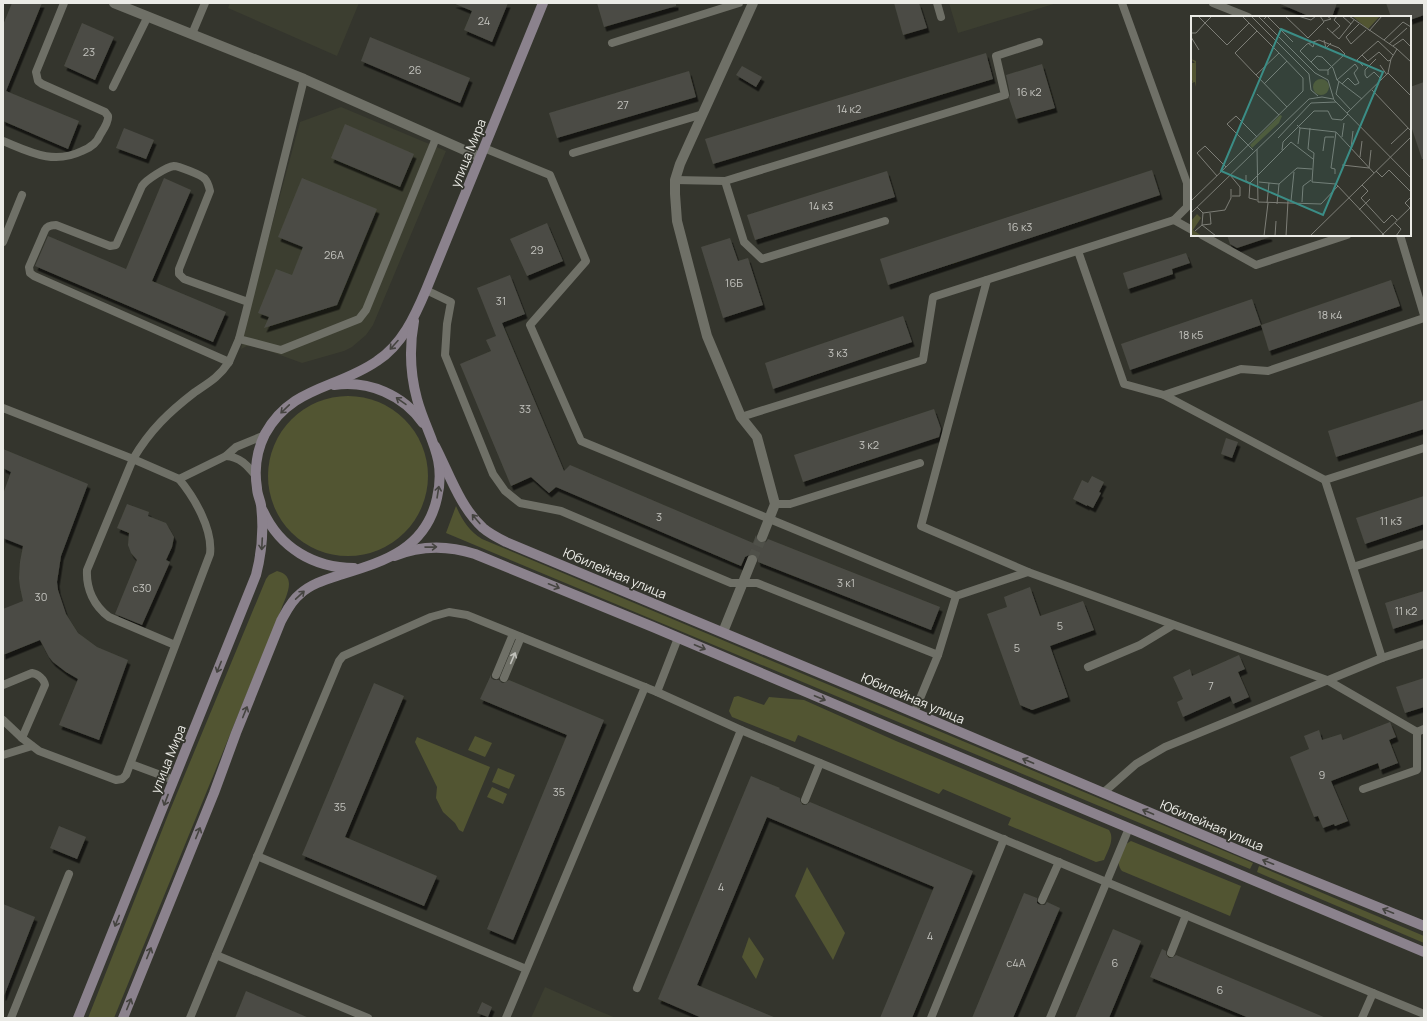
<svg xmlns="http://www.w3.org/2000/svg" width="1427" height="1021" viewBox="0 0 1427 1021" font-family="Manrope,sans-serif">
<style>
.built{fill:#3c3e30}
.green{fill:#525532}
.building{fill:#4b4c44;filter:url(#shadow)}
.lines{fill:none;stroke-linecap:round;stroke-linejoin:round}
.street-tunnel{stroke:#4f5049;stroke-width:10;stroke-dasharray:10 5;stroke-linecap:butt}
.lane{stroke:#6f7067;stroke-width:8}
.street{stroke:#6f7067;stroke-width:10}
.secondary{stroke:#8b828d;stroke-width:10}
.oneway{stroke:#454440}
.oneway2{stroke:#c0c0ba}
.labels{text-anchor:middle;stroke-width:3.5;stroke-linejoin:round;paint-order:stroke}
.number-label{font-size:11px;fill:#c3c3be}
.street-label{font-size:13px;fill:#ebebe6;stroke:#34352d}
.inset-road{fill:none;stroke:#7d7e77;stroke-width:1}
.view{fill:#3b8d86;fill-opacity:0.15;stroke:#3b8d86;stroke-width:2}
.inset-edge{fill:none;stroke:#ebebe6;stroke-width:2}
</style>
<defs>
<filter id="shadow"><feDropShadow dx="2.5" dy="4.5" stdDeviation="0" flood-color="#0009"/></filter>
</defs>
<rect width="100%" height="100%" fill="#34352d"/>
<g class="built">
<path d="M230 3H359L337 56 228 8Z"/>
<path d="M949 3H1057L958 33Z"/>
<path d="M341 107 446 151 373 325 366 335 352 347 344 351 302 363 258 347 247 346 241 349 247 317 300 122Z"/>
<path d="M545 987 599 1011 616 1018H531Z"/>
</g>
<g class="green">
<circle cx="348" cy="476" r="80"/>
<path d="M456 506C462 520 469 531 482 539L1253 863 1250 869 446 533Z"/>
<path d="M277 571C298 576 286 596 281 610L114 1018H88L168 815 266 579 269 575Z"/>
<path d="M738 696 764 705 769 697 804 700 896 741 1109 830C1115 839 1108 850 1104 860L1096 862 1008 825 1011 818 943 789 939 794 798 735 795 742 732 717 729 711 734 697Z"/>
<path d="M475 736 492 743 485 757 468 750Z"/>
<path d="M417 737 490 767 463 832 459 830 455 823 443 812 436 798 437 787 415 742Z"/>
<path d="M498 768 515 775 509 789 492 782Z"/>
<path d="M492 787 507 794 503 804 487 797Z"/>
<path d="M1131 841 1241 886 1230 916 1122 871C1114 862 1121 846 1131 841Z"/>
<path d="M1259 866 1424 936V943L1257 872Z"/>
<path d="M807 867 845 933 833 960 795 896Z"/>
<path d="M749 937 764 959 756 979 742 957Z"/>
</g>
<g class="building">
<path d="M12 3H42L6 91 79 121 68 149 3 121V25Z"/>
<path d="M453 3H508L492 42 464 30 472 11Z"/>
<path d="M597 3H676V6L604 27Z"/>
<path d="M894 3H919L927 28 903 35Z"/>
<path d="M1278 3H1337L1332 17H1311Z"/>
<path d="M1386 3H1424V15L1410 20V17H1391Z"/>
<path d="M82 23 114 37 95 80 64 66Z"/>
<path d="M370 37 470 78 460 103 361 61Z"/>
<path d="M986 53 993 79 713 164 705 139Z"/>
<path d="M1042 64 1055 108 1016 119 1009 98 1010 94 1006 75Z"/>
<path d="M742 66 762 77 756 87 736 75Z"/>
<path d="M689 71 696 97 557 138 549 113Z"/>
<path d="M1424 82V159H1422L1410 123V87Z"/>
<path d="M345 124 414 154 400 187 331 158Z"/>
<path d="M124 128 154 140 146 159 116 148Z"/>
<path d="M1152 170 1160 195 888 285 880 259Z"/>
<path d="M887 171 895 197 755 240 747 215Z"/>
<path d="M164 178 191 190 152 281 226 312 213 342 35 266 48 236 126 269Z"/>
<path d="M302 178 377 209 337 305 264 328 269 317 258 313 276 269 292 275 303 247 278 237Z"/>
<path d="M547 223 563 261 527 276 510 239Z"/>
<path d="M1227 235H1269L1270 237 1237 248 1230 244Z"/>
<path d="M730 238 738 261 748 258 763 305 723 318 701 247Z"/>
<path d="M1186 253 1190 263 1172 269 1173 274 1128 289 1123 273Z"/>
<path d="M510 275 525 314 502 323 564 471 570 465 753 543 756 535 757 541 760 543 766 542 768 539 940 607 931 630 758 562 757 556 754 554H751L745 557 741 566 556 487 549 493 531 477 511 486 460 364 491 351 486 340 496 336 477 288Z"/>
<path d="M1391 280 1400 306 1269 351 1261 325Z"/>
<path d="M1252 299 1261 325 1130 370 1121 344Z"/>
<path d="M903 316 912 342 773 389 765 363Z"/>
<path d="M1424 400V429L1336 457 1328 431Z"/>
<path d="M934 409 941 429 939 437 803 482 794 455Z"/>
<path d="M1226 438 1238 442 1232 458 1221 454Z"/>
<path d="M3 449 88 484 61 556 57 582 58 590 66 614 78 633 97 647 128 660 99 740 59 725 78 679 66 672 53 662 49 657 40 640 3 655V609L23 601 20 587 19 578 20 562 23 546 3 538V494L11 472 3 468Z"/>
<path d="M1092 476 1104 482 1099 492 1101 493 1093 508 1087 505V506L1073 499 1082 480 1088 483Z"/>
<path d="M1424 496V524L1365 544 1356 518Z"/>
<path d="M127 504 149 512 148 516 166 523 174 537 172 547 166 560 170 562 142 625 115 614 137 560 131 553 128 545 129 533 117 528Z"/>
<path d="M1030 587 1040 616 1083 601 1094 630 1050 646 1068 697 1032 710 1020 705 987 614 1007 607 1004 597Z"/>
<path d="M1424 591V619L1393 629 1385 603Z"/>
<path d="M1239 655 1245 669 1238 672 1249 697 1233 704 1230 696 1183 717 1177 702 1183 699 1173 677 1190 669 1192 676Z"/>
<path d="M491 675V678L494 680H499L502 683H504L509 680 604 720 513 940 487 929 567 735 480 699Z"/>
<path d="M1424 678V707L1405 713 1396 687Z"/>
<path d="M374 683 404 696 345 837 437 876 424 906 302 855Z"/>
<path d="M1390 722 1396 737 1389 740 1398 763 1380 770 1378 763 1331 781 1348 821 1335 826 1334 824 1323 828 1318 816 1314 817 1290 757 1309 749 1304 736 1319 730 1322 740 1341 734 1343 740Z"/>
<path d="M751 776 780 788 779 789 800 798V801L803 805H806L810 802 973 871 912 1018H880L934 887 767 817 697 985 776 1018H702L658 999Z"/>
<path d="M59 826 86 837 77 859 50 848Z"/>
<path d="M1024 893 1037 898V903L1040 905H1045L1047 902 1060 908 1013 1018H972Z"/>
<path d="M3 904 35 917 4 996H3Z"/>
<path d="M1113 929 1141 941 1109 1018H1075Z"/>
<path d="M1162 949 1166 951V954L1169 958H1172L1176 955 1326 1018H1249L1150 977Z"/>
<path d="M246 991 309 1018H235Z"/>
<path d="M482 1002 492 1007 488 1017 477 1013Z"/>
</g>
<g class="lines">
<path class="street-tunnel" d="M752 560 762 537"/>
<g class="lane">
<path d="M937 3 941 17"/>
<path d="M1213 3 1248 17"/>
<path d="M192 34 205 3"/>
<path d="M612 43 739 3"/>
<path d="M113 87 148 16"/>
<path d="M3 141C30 152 53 165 82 151 90 148 97 143 100 135 103 130 109 122 108 116L105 112 42 84 38 81 36 72 64 3"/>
<path d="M484 148 550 175 586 261 530 325 581 441 956 596 1028 572"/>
<path d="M573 153 703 114"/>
<path d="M675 180 725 181 1005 95 996 56 1039 42"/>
<path d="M725 181 744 242 762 259 885 221"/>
<path d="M1174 220 1192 230"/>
<path d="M1202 235 1256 265 1347 235"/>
<path d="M1400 235 1424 315"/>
<path d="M3 242 22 195"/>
<path d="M1078 251 1124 384 1164 395 1325 480"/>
<path d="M987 280 921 526 1028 572 1327 680 1417 732"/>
<path d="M426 290 451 302 447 324 445 355 493 474 505 491 520 503 561 511 731 583H757L938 655"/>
<path d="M248 302 184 279 179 274V269L210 191C209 187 208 182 205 179 202 175 178 166 174 166 166 167 146 180 142 186L116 245 110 246 56 225C51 225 47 226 45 230L29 267 30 273 34 276 229 362 239 339 246 312 304 79"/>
<path d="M239 339 281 350 359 319 366 310 436 138"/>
<path d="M1164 395 1241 369 1268 371 1424 318"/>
<path d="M3 408 133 459 179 479 226 456"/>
<path d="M741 417 923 360 933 297 1174 220 1187 207V183L1122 3"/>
<path d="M256 476C247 465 240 457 226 456L236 447 265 435"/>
<path d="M775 504H790L920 463"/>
<path d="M1353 567 1424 544"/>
<path d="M175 645 109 617C94 606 86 589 87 570L133 459C150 430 169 412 195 392 210 382 219 377 229 362"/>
<path d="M1382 658 1325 480 1424 448"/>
<path d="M1088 667 1140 645 1173 625"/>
<path d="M496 675 513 634"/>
<path d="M504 678 521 637"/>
<path d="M3 685 32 673C38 674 44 679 45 685L22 738"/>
<path d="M657 692 678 638"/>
<path d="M914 713 938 655 956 596"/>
<path d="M3 720 22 738 39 751 116 780 122 779 126 775 210 554C213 529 194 497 179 479"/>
<path d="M3 755 32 746"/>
<path d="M131 764 174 780"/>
<path d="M1363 789 1417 770V732L1424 729"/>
<path d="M1103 793 1136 764 1165 747 1382 658 1424 644"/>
<path d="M805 800 820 763"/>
<path d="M257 856 526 969"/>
<path d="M1042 900 1059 862"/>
<path d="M1171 953 1186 915"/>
<path d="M216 955 339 661 343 656 431 617 449 612 467 615 657 692 741 730 1373 993 1362 1018"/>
<path d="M637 988 741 730"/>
<path d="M1373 993 1424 1014"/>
<path d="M11 1018 69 874"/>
<path d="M190 1018 216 955 368 1018"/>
<path d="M506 1018 645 687"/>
<path d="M931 1018 1004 839"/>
<path d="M1050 1018 1129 828"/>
</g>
<g class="street">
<path d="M114 3 304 79 480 157"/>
<path d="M753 3 680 164 675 180V194L677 221 707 336 741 417 757 437 775 504 762 537"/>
<path d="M723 632 752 560"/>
</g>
<g class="secondary">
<path d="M334 385C369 380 403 395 423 423"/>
<path d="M435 446C449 473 460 507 483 528 490 534 498 538 506 542L894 704 1257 858 1424 926"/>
<path d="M263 511C280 548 314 568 354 568"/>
<path d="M394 556C421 545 447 545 475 554L653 627 886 726 1424 952"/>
<path d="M78 1018 256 575C262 552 264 529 261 505 260 499 257 494 257 488 254 470 257 450 265 434 291 386 337 389 377 361 402 345 415 316 426 290L543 3"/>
<path d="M123 1018 214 793 236 733 281 621C286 612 291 601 300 594 312 583 328 579 343 574 386 561 426 548 437 498 447 457 427 436 417 399 410 373 409 348 414 321"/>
</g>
</g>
<defs><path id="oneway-shaft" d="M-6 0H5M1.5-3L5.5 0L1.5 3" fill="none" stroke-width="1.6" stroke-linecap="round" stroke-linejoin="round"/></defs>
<g class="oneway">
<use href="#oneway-shaft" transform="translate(394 345) rotate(132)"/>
<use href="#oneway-shaft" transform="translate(401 401) rotate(-145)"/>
<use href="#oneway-shaft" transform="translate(285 409) rotate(136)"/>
<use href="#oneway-shaft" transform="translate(438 492) rotate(-81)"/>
<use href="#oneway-shaft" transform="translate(476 519) rotate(-130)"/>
<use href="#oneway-shaft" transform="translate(262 544) rotate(93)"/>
<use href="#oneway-shaft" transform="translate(431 547) rotate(-1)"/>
<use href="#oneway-shaft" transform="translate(554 586) rotate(22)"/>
<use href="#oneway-shaft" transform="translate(300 595) rotate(-43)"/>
<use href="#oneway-shaft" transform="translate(700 647) rotate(23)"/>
<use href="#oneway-shaft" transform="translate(219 667) rotate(112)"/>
<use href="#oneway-shaft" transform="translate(820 698) rotate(23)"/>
<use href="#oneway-shaft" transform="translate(245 712) rotate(-68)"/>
<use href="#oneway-shaft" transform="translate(1028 761) rotate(-157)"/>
<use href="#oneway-shaft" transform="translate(166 800) rotate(111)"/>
<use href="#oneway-shaft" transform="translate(1148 812) rotate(-157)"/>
<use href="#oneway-shaft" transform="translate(198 833) rotate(-68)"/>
<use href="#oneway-shaft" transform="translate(1268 862) rotate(-158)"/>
<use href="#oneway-shaft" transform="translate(1388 911) rotate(-158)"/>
<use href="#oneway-shaft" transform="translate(117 921) rotate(112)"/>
<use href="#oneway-shaft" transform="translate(149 953) rotate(-68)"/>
<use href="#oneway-shaft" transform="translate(129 1004) rotate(-68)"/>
</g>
<use class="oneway2" href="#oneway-shaft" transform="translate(513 658) rotate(-67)"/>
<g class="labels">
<g class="number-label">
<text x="484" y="25">24</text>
<text x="89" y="56">23</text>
<text x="415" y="74">26</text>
<text x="1029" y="96">16 к2</text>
<text x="623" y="109">27</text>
<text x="849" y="113">14 к2</text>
<text x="821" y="210">14 к3</text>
<text x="1020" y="231">16 к3</text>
<text x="537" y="254">29</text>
<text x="334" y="259">26А</text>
<text x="734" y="287">16Б</text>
<text x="501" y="305">31</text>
<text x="1330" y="319">18 к4</text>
<text x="1191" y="339">18 к5</text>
<text x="838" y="357">3 к3</text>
<text x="525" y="413">33</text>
<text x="869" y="449">3 к2</text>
<text x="659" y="521">3</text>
<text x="1391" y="525">11 к3</text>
<text x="846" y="587">3 к1</text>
<text x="142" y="592">с30</text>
<text x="41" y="601">30</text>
<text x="1406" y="615">11 к2</text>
<text x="1060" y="630">5</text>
<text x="1017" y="652">5</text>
<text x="1211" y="690">7</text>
<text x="1322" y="779">9</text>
<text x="559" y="796">35</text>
<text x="340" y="811">35</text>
<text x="721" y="891">4</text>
<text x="930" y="940">4</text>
<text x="1016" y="967">с4А</text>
<text x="1115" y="967">6</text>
<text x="1220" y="994">6</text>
</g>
<g class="street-label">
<text transform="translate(468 153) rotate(-68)" y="5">улица Мира</text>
<text transform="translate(615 573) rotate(23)" y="5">Юбилейная улица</text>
<text transform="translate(913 698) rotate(23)" y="5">Юбилейная улица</text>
<text transform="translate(168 759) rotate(-68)" y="5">улица Мира</text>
<text transform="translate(1212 825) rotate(23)" y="5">Юбилейная улица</text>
</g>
</g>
<g transform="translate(1191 16)">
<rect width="220" height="220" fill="#34352d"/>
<path d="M161 0H189L177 13ZM0 43 5 45V71L4 66 0 67 2 65 0 64V47H4ZM122 71a8 8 0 1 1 16 0a8 8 0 1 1-16 0ZM89 99 91 100 88 107 61 132 59 129ZM6 198 10 202 2 214 11 220H0V205Z" fill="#525532"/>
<path class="inset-road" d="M7 0 14 7 21 0M60 0 118 58 120 74 127 80M67 0 124 57 137 64 143 84 220 162M94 0 117 22 133 6 129 0M107 0 120 4 125 0M151 0 160 8M158 0 206 33 220 46M73 3 76 0 102 26M133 5 140 3 136 0M58 7 88 37 65 59 44 37 66 15M168 8 155 21 160 28 175 14M136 12 148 23 163 4M178 15 191 0M0 17H5L14 7 36 29 58 7 51 0M141 17 149 10 143 4 146 0M0 21 8 34M133 24 135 32 140 27M193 24 212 6 220 11M117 27 122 31 124 25M198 28 216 12M202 30 212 23 220 31M171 39 166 44 172 50M185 43 174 54V59L176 62 183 56 191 64M200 44 197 45 188 36 177 45 171 39 187 25 202 39M120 46 126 40 131 41 142 52 146 64M189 49 196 59M137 54H128L109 35 116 28 128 24 148 32 154 38 137 54V59M197 57 220 80M65 59 96 91M148 65 145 78 160 94M73 68 96 45M151 68 157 62 164 69 168 67 163 57 167 52 164 48 146 64 150 67 171 83M181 74 220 115M66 78 88 99M156 97 197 57 200 43 206 33M106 109 109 112 145 116 183 157M119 112 117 133 123 137 121 166 145 168 194 220M151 121 153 107M87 122 120 87 145 86M107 128 109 112M200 128 217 112M160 132 162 115M66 133 67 186 130 188 147 170M62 134 36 108 45 100 66 121M91 134 92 126 123 95H137L141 103 151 104 157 98M132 135 134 121H143M169 141 171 125M151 149 178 152 180 134M185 155 191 161 198 154 220 176M144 158V153L140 152 145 116M39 159 49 171V180H41M55 159V165L59 167 58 182 66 184M26 160 6 137 14 130 35 151 112 75V62L88 37M68 166 88 168 86 188M59 167 100 126 122 143M88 168 106 152 121 153M171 169 177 175 170 182 193 207 201 199 206 204M0 185 35 151M100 185 103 156M111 186 112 170 120 164M76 187 78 167M6 191 12 197 34 194 40 182V173M219 192 214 187 220 181M168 194 179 183M0 197 118 83 131 81 142 83M12 197 11 209 20 208 19 197M204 207 210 213 205 220M4 215 11 209 25 220M191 219 220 191M73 220 77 187M84 220 85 205M95 220 97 185M119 220 220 121"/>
<path class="view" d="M90 13 192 56 132 199 30 155Z"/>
<rect width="220" height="220" class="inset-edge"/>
</g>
<rect width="1427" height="1021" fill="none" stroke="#ebebe6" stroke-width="8"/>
</svg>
